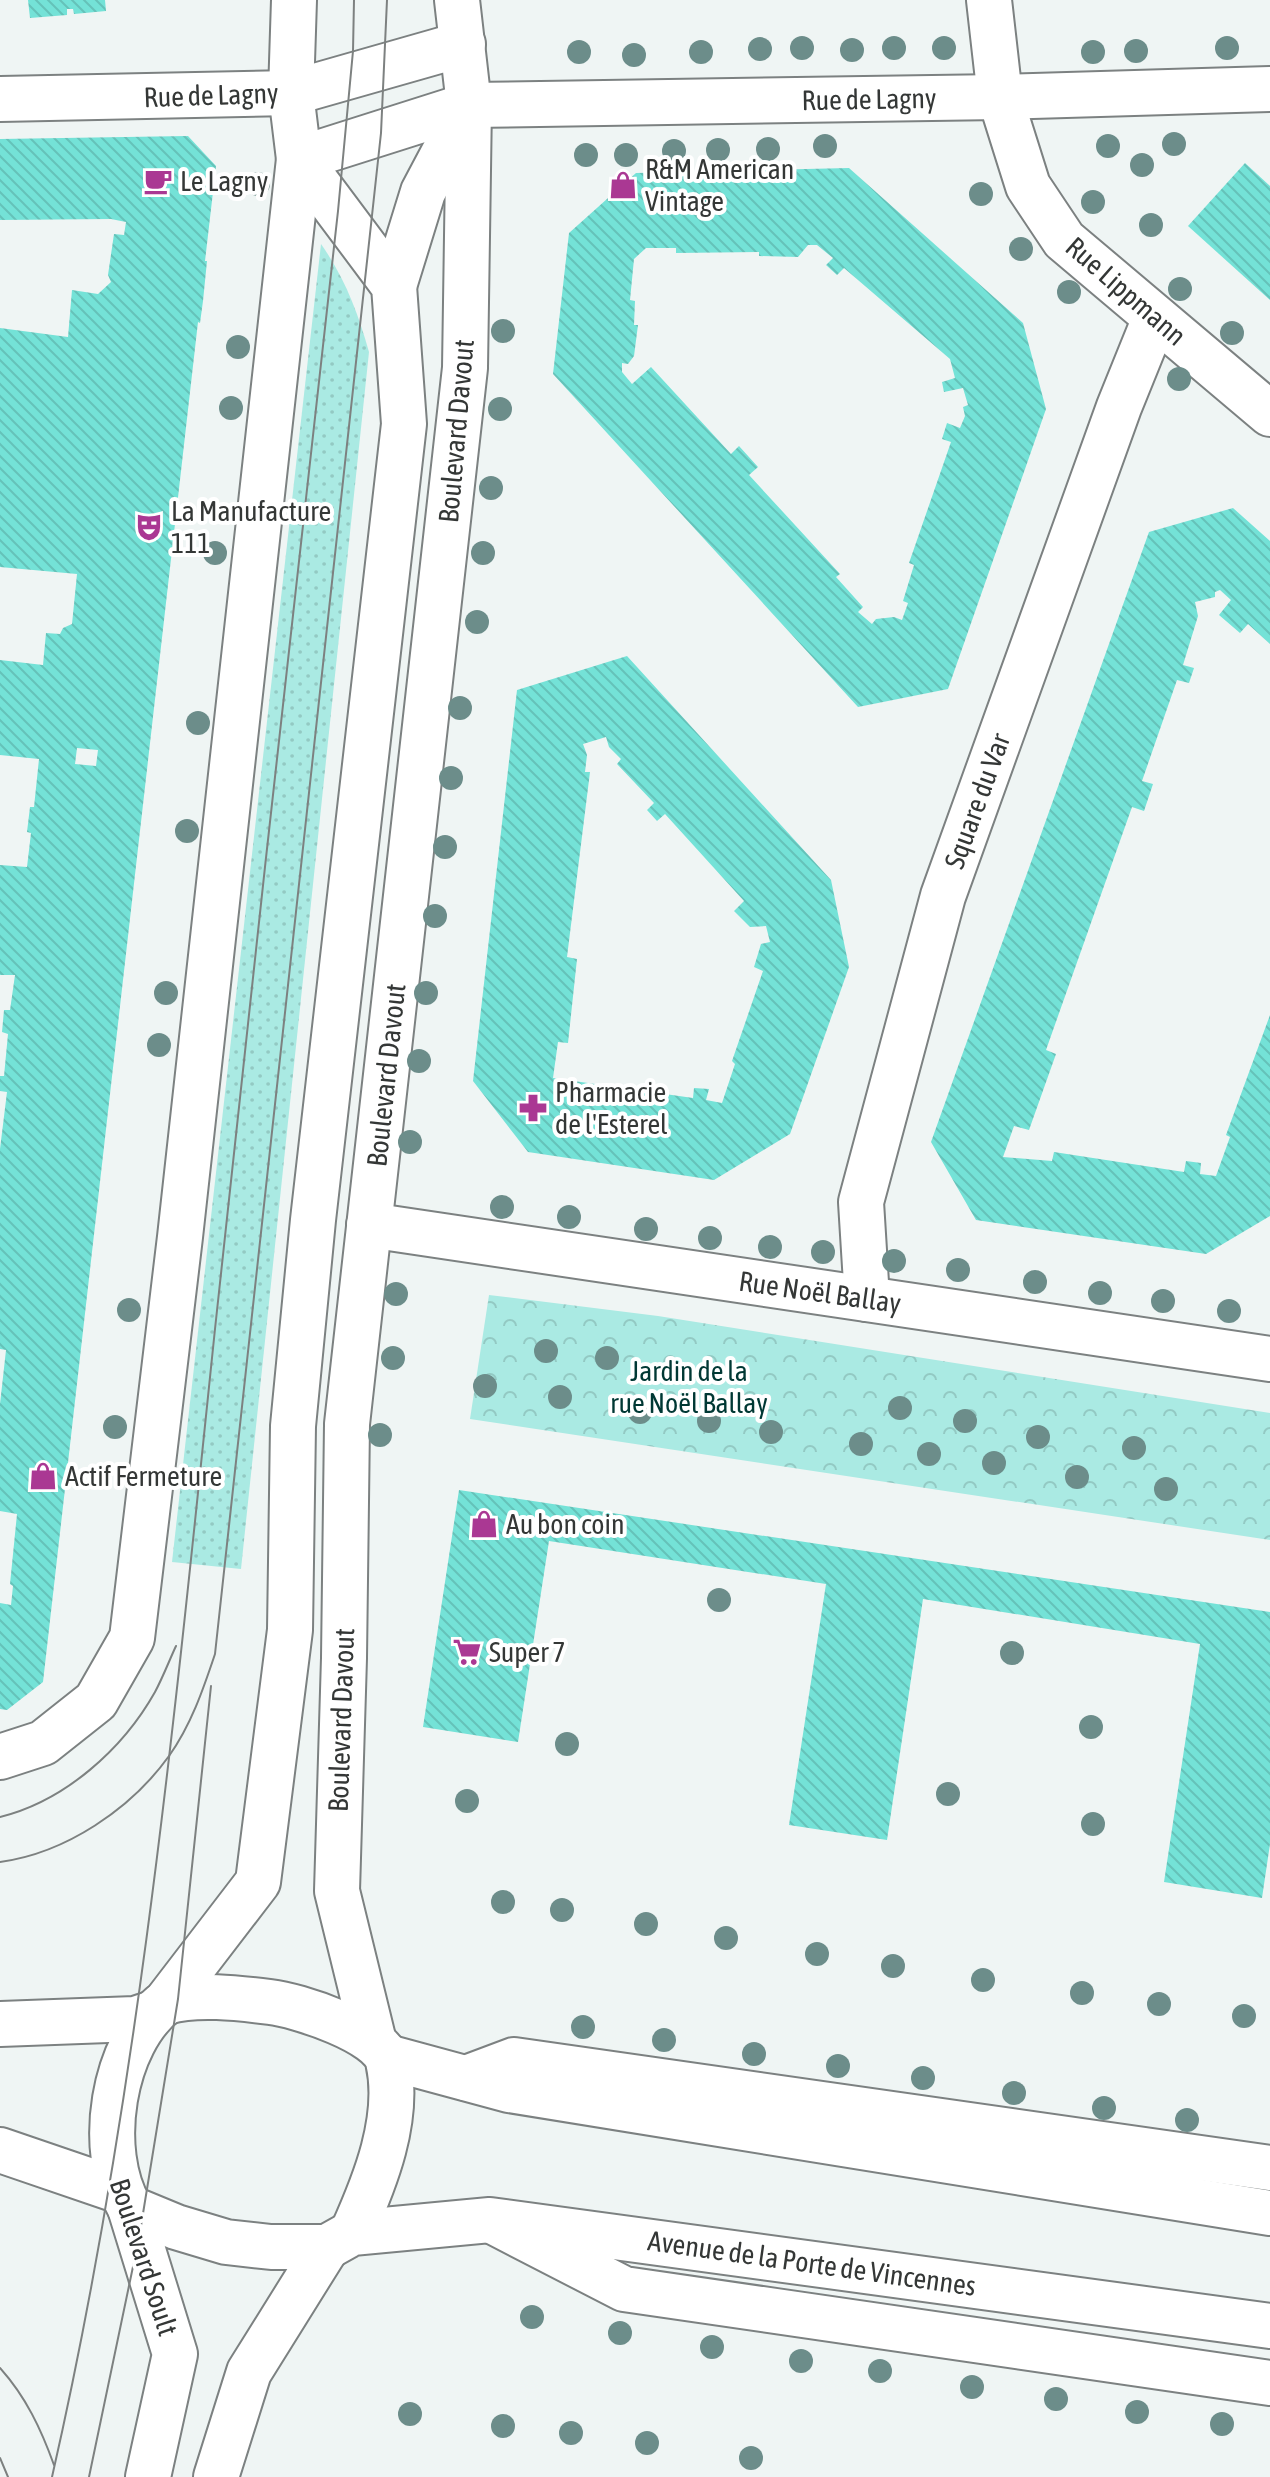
<svg xmlns="http://www.w3.org/2000/svg" width="1270" height="2477" viewBox="0 0 1270 2477" font-family="'Asap Condensed',sans-serif">
<style>
.grass{fill:url(#grass-dots)}
.forest{fill:url(#forest-crowns)}
.building{fill:url(#building-back-hatch);fill-rule:evenodd}
.lines{fill:none;stroke-linecap:round;stroke-linejoin:round}
.minor-casing{stroke:#7c8181;stroke-width:48}
.major-casing{stroke:#7c8181;stroke-width:48}
.minor{stroke:#fff;stroke-width:44}
.major{stroke:#fff;stroke-width:44}
.tram{stroke:#7d8180;stroke-width:2}
.tree{fill:#6c8d8a}
.labels{text-anchor:middle;stroke-width:8;stroke-linejoin:round;paint-order:stroke}
.street-label{font-size:28px;fill:#343736;stroke:#fff}
.poi-label{font-size:28px;fill:#343736;stroke:#fff;text-anchor:start}
.park-label{font-size:28px;fill:#003834;stroke:#fff}
</style>
<defs>
<pattern id="grass-dots" width="8" height="8" patternUnits="userSpaceOnUse" patternTransform="scale(2)"><rect width="8" height="8" fill="#aaeae3"/><path d="M2 2h.1M6 6h.1" fill="none" stroke="#93c9c3" stroke-width="1.8" stroke-linecap="round"/></pattern>
<pattern id="forest-crowns" width="20" height="18" patternUnits="userSpaceOnUse" patternTransform="scale(2)"><rect width="20" height="18" fill="#aaeae3"/><path d="M2 6a3 3 0 1 1 6 0M12 15a3 3 0 1 1 6 0" fill="none" stroke="#93c9c3"/></pattern>
<pattern id="building-back-hatch" width="6" height="6" patternUnits="userSpaceOnUse" patternTransform="scale(2)"><rect width="6" height="6" fill="#74e2d7"/><path d="M-1 5l2 2M0 0l6 6M5-1l2 2" fill="none" stroke="#65c2b9"/></pattern>
</defs>
<rect width="100%" height="100%" fill="#eff5f4"/>
<path class="grass" d="M321 244C345 278 358 313 369 352L241 1569 172 1562Z"/>
<path class="forest" d="M489 1295 658 1316 1270 1413V1540L470 1419Z"/>
<g class="building">
<path d="M28 0H105L106 11 74 14 73 9H67V15L30 18Z"/>
<path d="M188 136 216 166 205 261H207L203 301 200 323 198 322 43 1682 7 1710 0 1709V1603L11 1605 13 1586 10 1584 17 1514 0 1511V1404L6 1350 0 1349V1149L7 1092 0 1091V1076H4L8 1034 2 1032 4 1010H10L15 975H0V865L27 867 31 833 27 832 30 807H34L39 759 0 755V660L43 665 46 633 60 634 63 628 72 624 77 574 0 567V328L68 337 72 290 98 294 111 282 108 275 114 234 124 235 126 222 111 219 0 220V139ZM77 748 98 750 96 766 75 764Z"/>
<path d="M1245 163 1270 186V300L1188 226Z"/>
<path d="M849 168 1023 323 1046 409 948 689 858 707 553 374 569 233 636 173ZM808 245H817L833 258 826 265 837 275 844 268 950 359 955 378 942 382 944 392 963 388 968 405 963 407 965 416 960 428 947 423 942 439 951 442 909 563 914 565 903 601 908 603 902 620 894 617 876 619 872 624 858 612 863 607 836 577 840 574 749 475 758 467 739 446 731 454 651 367 632 384 622 372V363L628 364 634 356 638 325H634L635 301 630 300 634 259 646 248H676V253L759 252V256L798 257Z"/>
<path d="M1233 508 1270 541V644L1248 624 1240 633 1219 615 1231 600 1220 590 1215 592V597L1195 602 1198 616 1183 665 1194 668 1189 683 1177 680 1142 781 1153 784 1144 811 1132 807 1046 1050 1056 1054 1029 1130 1014 1126 1003 1157 1052 1161 1054 1152 1184 1172 1186 1161 1201 1163 1200 1174 1216 1176 1230 1137 1226 1135 1270 1015V1216L1206 1254 976 1220 931 1142 1149 532Z"/>
<path d="M627 656 831 880 849 967 790 1134 714 1180 528 1152 473 1081 517 690ZM606 737 609 747 621 759 617 764 654 803 647 810 657 821 665 814 744 901 734 911 750 927 766 926 770 942 761 944 754 967 763 971 732 1061 735 1064 722 1103 706 1100 709 1089 694 1088 693 1098 553 1078 558 1042 568 1043 577 959 567 957 590 772H585L587 755 583 744Z"/>
<path d="M459 1490 1270 1612V1844L1262 1898 1164 1882 1200 1644 923 1599 887 1840 789 1825 826 1584 549 1541 518 1742 423 1727Z"/>
</g>
<g class="lines">
<defs>
<g id="minor">
<path d="M989 0 1000 97 1028 186 1064 240 1270 414"/>
<path d="M0 99 291 93 463 44"/>
<path d="M394 286 423 192 469 105"/>
<path d="M369 1225 1270 1359"/>
<path d="M867 1299 861 1202 943 896 1119 407 1155 318"/>
<path d="M0 1757 43 1743 96 1701 132 1638 180 1237 299 159 469 105 1000 97 1270 89"/>
<path d="M466 2078 514 2060 1270 2168"/>
<path d="M496 2223 624 2289 1270 2383"/>
</g>
<g id="major">
<path d="M166 2002C196 1993 238 1998 270 2002 297 2005 381 2032 388 2061 401 2118 375 2182 352 2233"/>
<path d="M0 2024 135 2019 150 2014"/>
<path d="M374 2042 337 1891 344 1658 347 1424 465 368 469 105 457 0"/>
<path d="M387 2057 509 2090 1270 2213"/>
<path d="M0 2150 120 2191"/>
<path d="M130 2208 176 2227 226 2242 271 2247H327L352 2233 490 2220 1270 2326"/>
<path d="M148 2477 175 2354 130 2208C96 2151 112 2043 166 2002L258 1882 290 1630 293 1426 313 1220 404 424 394 286 299 159 291 93 294 0"/>
<path d="M216 2477 249 2372 327 2247"/>
</g>
</defs>
<use href="#minor" class="minor-casing"/>
<use href="#major" class="major-casing"/>
<use href="#minor" class="minor"/>
<use href="#major" class="major"/>
<g class="tram">
<path d="M0 1817C65 1801 123 1749 155 1692 163 1677 169 1661 176 1646"/>
<path d="M0 1862C66 1853 131 1809 169 1756 191 1725 203 1690 215 1654L381 133 387 0"/>
<path d="M0 2368C26 2397 41 2429 54 2465"/>
<path d="M0 2458 8 2477"/>
<path d="M52 2477C138 2100 175 1714 215 1329 254 956 297 584 338 211L353 51 354 0"/>
<path d="M89 2477 139 2238 178 1999 211 1686"/>
</g>
</g>
<g class="tree">
<circle cx="802" cy="48" r="12"/>
<circle cx="894" cy="48" r="12"/>
<circle cx="944" cy="48" r="12"/>
<circle cx="1227" cy="48" r="12"/>
<circle cx="760" cy="49" r="12"/>
<circle cx="852" cy="50" r="12"/>
<circle cx="1136" cy="51" r="12"/>
<circle cx="579" cy="52" r="12"/>
<circle cx="701" cy="52" r="12"/>
<circle cx="1093" cy="52" r="12"/>
<circle cx="634" cy="55" r="12"/>
<circle cx="1174" cy="144" r="12"/>
<circle cx="825" cy="146" r="12"/>
<circle cx="1108" cy="146" r="12"/>
<circle cx="768" cy="149" r="12"/>
<circle cx="718" cy="150" r="12"/>
<circle cx="674" cy="151" r="12"/>
<circle cx="586" cy="155" r="12"/>
<circle cx="626" cy="155" r="12"/>
<circle cx="1142" cy="165" r="12"/>
<circle cx="258" cy="184" r="12"/>
<circle cx="981" cy="194" r="12"/>
<circle cx="1093" cy="202" r="12"/>
<circle cx="1151" cy="225" r="12"/>
<circle cx="1021" cy="249" r="12"/>
<circle cx="1180" cy="289" r="12"/>
<circle cx="1069" cy="292" r="12"/>
<circle cx="503" cy="331" r="12"/>
<circle cx="1232" cy="333" r="12"/>
<circle cx="238" cy="347" r="12"/>
<circle cx="1179" cy="379" r="12"/>
<circle cx="231" cy="408" r="12"/>
<circle cx="500" cy="409" r="12"/>
<circle cx="491" cy="488" r="12"/>
<circle cx="215" cy="553" r="12"/>
<circle cx="483" cy="553" r="12"/>
<circle cx="477" cy="622" r="12"/>
<circle cx="460" cy="708" r="12"/>
<circle cx="198" cy="723" r="12"/>
<circle cx="451" cy="778" r="12"/>
<circle cx="187" cy="831" r="12"/>
<circle cx="445" cy="847" r="12"/>
<circle cx="435" cy="916" r="12"/>
<circle cx="166" cy="993" r="12"/>
<circle cx="426" cy="993" r="12"/>
<circle cx="159" cy="1045" r="12"/>
<circle cx="419" cy="1061" r="12"/>
<circle cx="410" cy="1142" r="12"/>
<circle cx="502" cy="1207" r="12"/>
<circle cx="569" cy="1217" r="12"/>
<circle cx="646" cy="1229" r="12"/>
<circle cx="710" cy="1238" r="12"/>
<circle cx="770" cy="1247" r="12"/>
<circle cx="823" cy="1252" r="12"/>
<circle cx="894" cy="1261" r="12"/>
<circle cx="958" cy="1270" r="12"/>
<circle cx="1035" cy="1282" r="12"/>
<circle cx="1100" cy="1293" r="12"/>
<circle cx="396" cy="1294" r="12"/>
<circle cx="1163" cy="1301" r="12"/>
<circle cx="129" cy="1310" r="12"/>
<circle cx="1229" cy="1311" r="12"/>
<circle cx="546" cy="1351" r="12"/>
<circle cx="393" cy="1358" r="12"/>
<circle cx="607" cy="1358" r="12"/>
<circle cx="485" cy="1386" r="12"/>
<circle cx="560" cy="1397" r="12"/>
<circle cx="900" cy="1408" r="12"/>
<circle cx="640" cy="1412" r="12"/>
<circle cx="709" cy="1421" r="12"/>
<circle cx="965" cy="1421" r="12"/>
<circle cx="115" cy="1427" r="12"/>
<circle cx="771" cy="1432" r="12"/>
<circle cx="380" cy="1435" r="12"/>
<circle cx="1038" cy="1437" r="12"/>
<circle cx="861" cy="1444" r="12"/>
<circle cx="1134" cy="1448" r="12"/>
<circle cx="929" cy="1454" r="12"/>
<circle cx="994" cy="1463" r="12"/>
<circle cx="1077" cy="1477" r="12"/>
<circle cx="1166" cy="1489" r="12"/>
<circle cx="719" cy="1600" r="12"/>
<circle cx="1012" cy="1653" r="12"/>
<circle cx="1091" cy="1727" r="12"/>
<circle cx="567" cy="1744" r="12"/>
<circle cx="948" cy="1794" r="12"/>
<circle cx="467" cy="1801" r="12"/>
<circle cx="1093" cy="1824" r="12"/>
<circle cx="503" cy="1902" r="12"/>
<circle cx="562" cy="1910" r="12"/>
<circle cx="646" cy="1924" r="12"/>
<circle cx="726" cy="1938" r="12"/>
<circle cx="817" cy="1954" r="12"/>
<circle cx="893" cy="1966" r="12"/>
<circle cx="983" cy="1980" r="12"/>
<circle cx="1082" cy="1993" r="12"/>
<circle cx="1159" cy="2004" r="12"/>
<circle cx="1244" cy="2016" r="12"/>
<circle cx="583" cy="2027" r="12"/>
<circle cx="664" cy="2040" r="12"/>
<circle cx="754" cy="2054" r="12"/>
<circle cx="838" cy="2066" r="12"/>
<circle cx="923" cy="2078" r="12"/>
<circle cx="1014" cy="2093" r="12"/>
<circle cx="1104" cy="2108" r="12"/>
<circle cx="1187" cy="2120" r="12"/>
<circle cx="532" cy="2317" r="12"/>
<circle cx="620" cy="2333" r="12"/>
<circle cx="712" cy="2347" r="12"/>
<circle cx="801" cy="2361" r="12"/>
<circle cx="880" cy="2371" r="12"/>
<circle cx="972" cy="2387" r="12"/>
<circle cx="1056" cy="2399" r="12"/>
<circle cx="1137" cy="2412" r="12"/>
<circle cx="410" cy="2414" r="12"/>
<circle cx="1222" cy="2424" r="12"/>
<circle cx="503" cy="2426" r="12"/>
<circle cx="571" cy="2433" r="12"/>
<circle cx="647" cy="2443" r="12"/>
<circle cx="751" cy="2458" r="12"/>
</g>
<defs>
<symbol id="cafe-bare" viewBox="-9 -9 18 18"><path d="M-5.5-4.5H6V0H3Q3 3.5 0 3.5H-2.5Q-5.5 3.5-5.5 0ZM3-3.2v2h1.7v-2ZM-6 4.5H4V6H-6Z" fill="#aa3893" stroke="#fff" stroke-width="2.5" paint-order="stroke"/></symbol>
<symbol id="shop-bare" viewBox="-9 -9 18 18"><path d="M-5-2.5h2.3a2.7 3.5 0 0 1 5.4 0H5L5.5 6h-11ZM-1.5-2.5h3a1.5 2.3 0 0 0-3 0Z" fill="#aa3893" stroke="#fff" stroke-width="2.5" paint-order="stroke"/></symbol>
<symbol id="theatre-bare" viewBox="-9 -9 18 18"><path d="M-5-5.5Q0-4 5-5.5V0Q5 5 0 6Q-5 5-5 0ZM-3.3-2.5H-1v1.5H-3.3ZM1-2.5H3.3v1.5H1ZM-2.8 1Q0 5.5 2.8 1Z" fill="#aa3893" stroke="#fff" stroke-width="2.5" paint-order="stroke"/></symbol>
<symbol id="pharmacy-bare" viewBox="-9 -9 18 18"><path d="M-2-6h4v4h4v4h-4v4h-4v-4h-4v-4h4Z" fill="#aa3893" stroke="#fff" stroke-width="2.5" paint-order="stroke"/></symbol>
<symbol id="supermarket-bare" viewBox="-9 -9 18 18"><path d="M-6-5.5h2.5l.6 2H6L4.5 2H-2.5L-4.4-4H-6ZM-1.5 3.2a1.3 1.3 0 1 0 .1 0ZM3 3.2a1.3 1.3 0 1 0 .1 0Z" fill="#aa3893" stroke="#fff" stroke-width="2.5" paint-order="stroke"/></symbol>
</defs>
<g fill-rule="evenodd">
<use href="#cafe-bare" x="138" y="161" width="40" height="40"/>
<use href="#shop-bare" x="603" y="165" width="40" height="40"/>
<use href="#theatre-bare" x="129" y="507" width="40" height="40"/>
<use href="#pharmacy-bare" x="513" y="1088" width="40" height="40"/>
<use href="#shop-bare" x="23" y="1456" width="40" height="40"/>
<use href="#shop-bare" x="464" y="1504" width="40" height="40"/>
<use href="#supermarket-bare" x="447" y="1632" width="40" height="40"/>
</g>
<g class="labels">
<g class="street-label">
<text transform="translate(211 95) rotate(-2)" y="10">Rue de Lagny</text>
<text transform="translate(869 99) rotate(-1)" y="10">Rue de Lagny</text>
<text transform="translate(1126 291) rotate(41)" y="10">Rue Lippmann</text>
<text transform="translate(456 431) rotate(-85)" y="10">Boulevard Davout</text>
<text transform="translate(977 801) rotate(-70)" y="10">Square du Var</text>
<text transform="translate(386 1075) rotate(-84)" y="10">Boulevard Davout</text>
<text transform="translate(820 1292) rotate(8)" y="10">Rue Noël Ballay</text>
<text transform="translate(341 1720) rotate(-88)" y="10">Boulevard Davout</text>
<text transform="translate(144 2257) rotate(72)" y="10">Boulevard Soult</text>
<text transform="translate(812 2263) rotate(8)" y="10">Avenue de la Porte de Vincennes</text>
</g>
<g class="poi-label">
<text x="645" y="179">R&amp;M American<tspan x="645" dy="32">Vintage</tspan></text>
<text x="180" y="191">Le Lagny</text>
<text x="171" y="521">La Manufacture<tspan x="171" dy="32">111</tspan></text>
<text x="555" y="1102">Pharmacie<tspan x="555" dy="32">de l'Esterel</tspan></text>
<text x="65" y="1486">Actif Fermeture</text>
<text x="506" y="1534">Au bon coin</text>
<text x="489" y="1662">Super 7</text>
</g>
<g class="park-label">
<text x="689" y="1381">Jardin de la<tspan x="689" dy="32">rue Noël Ballay</tspan></text>
</g>
</g>
</svg>
